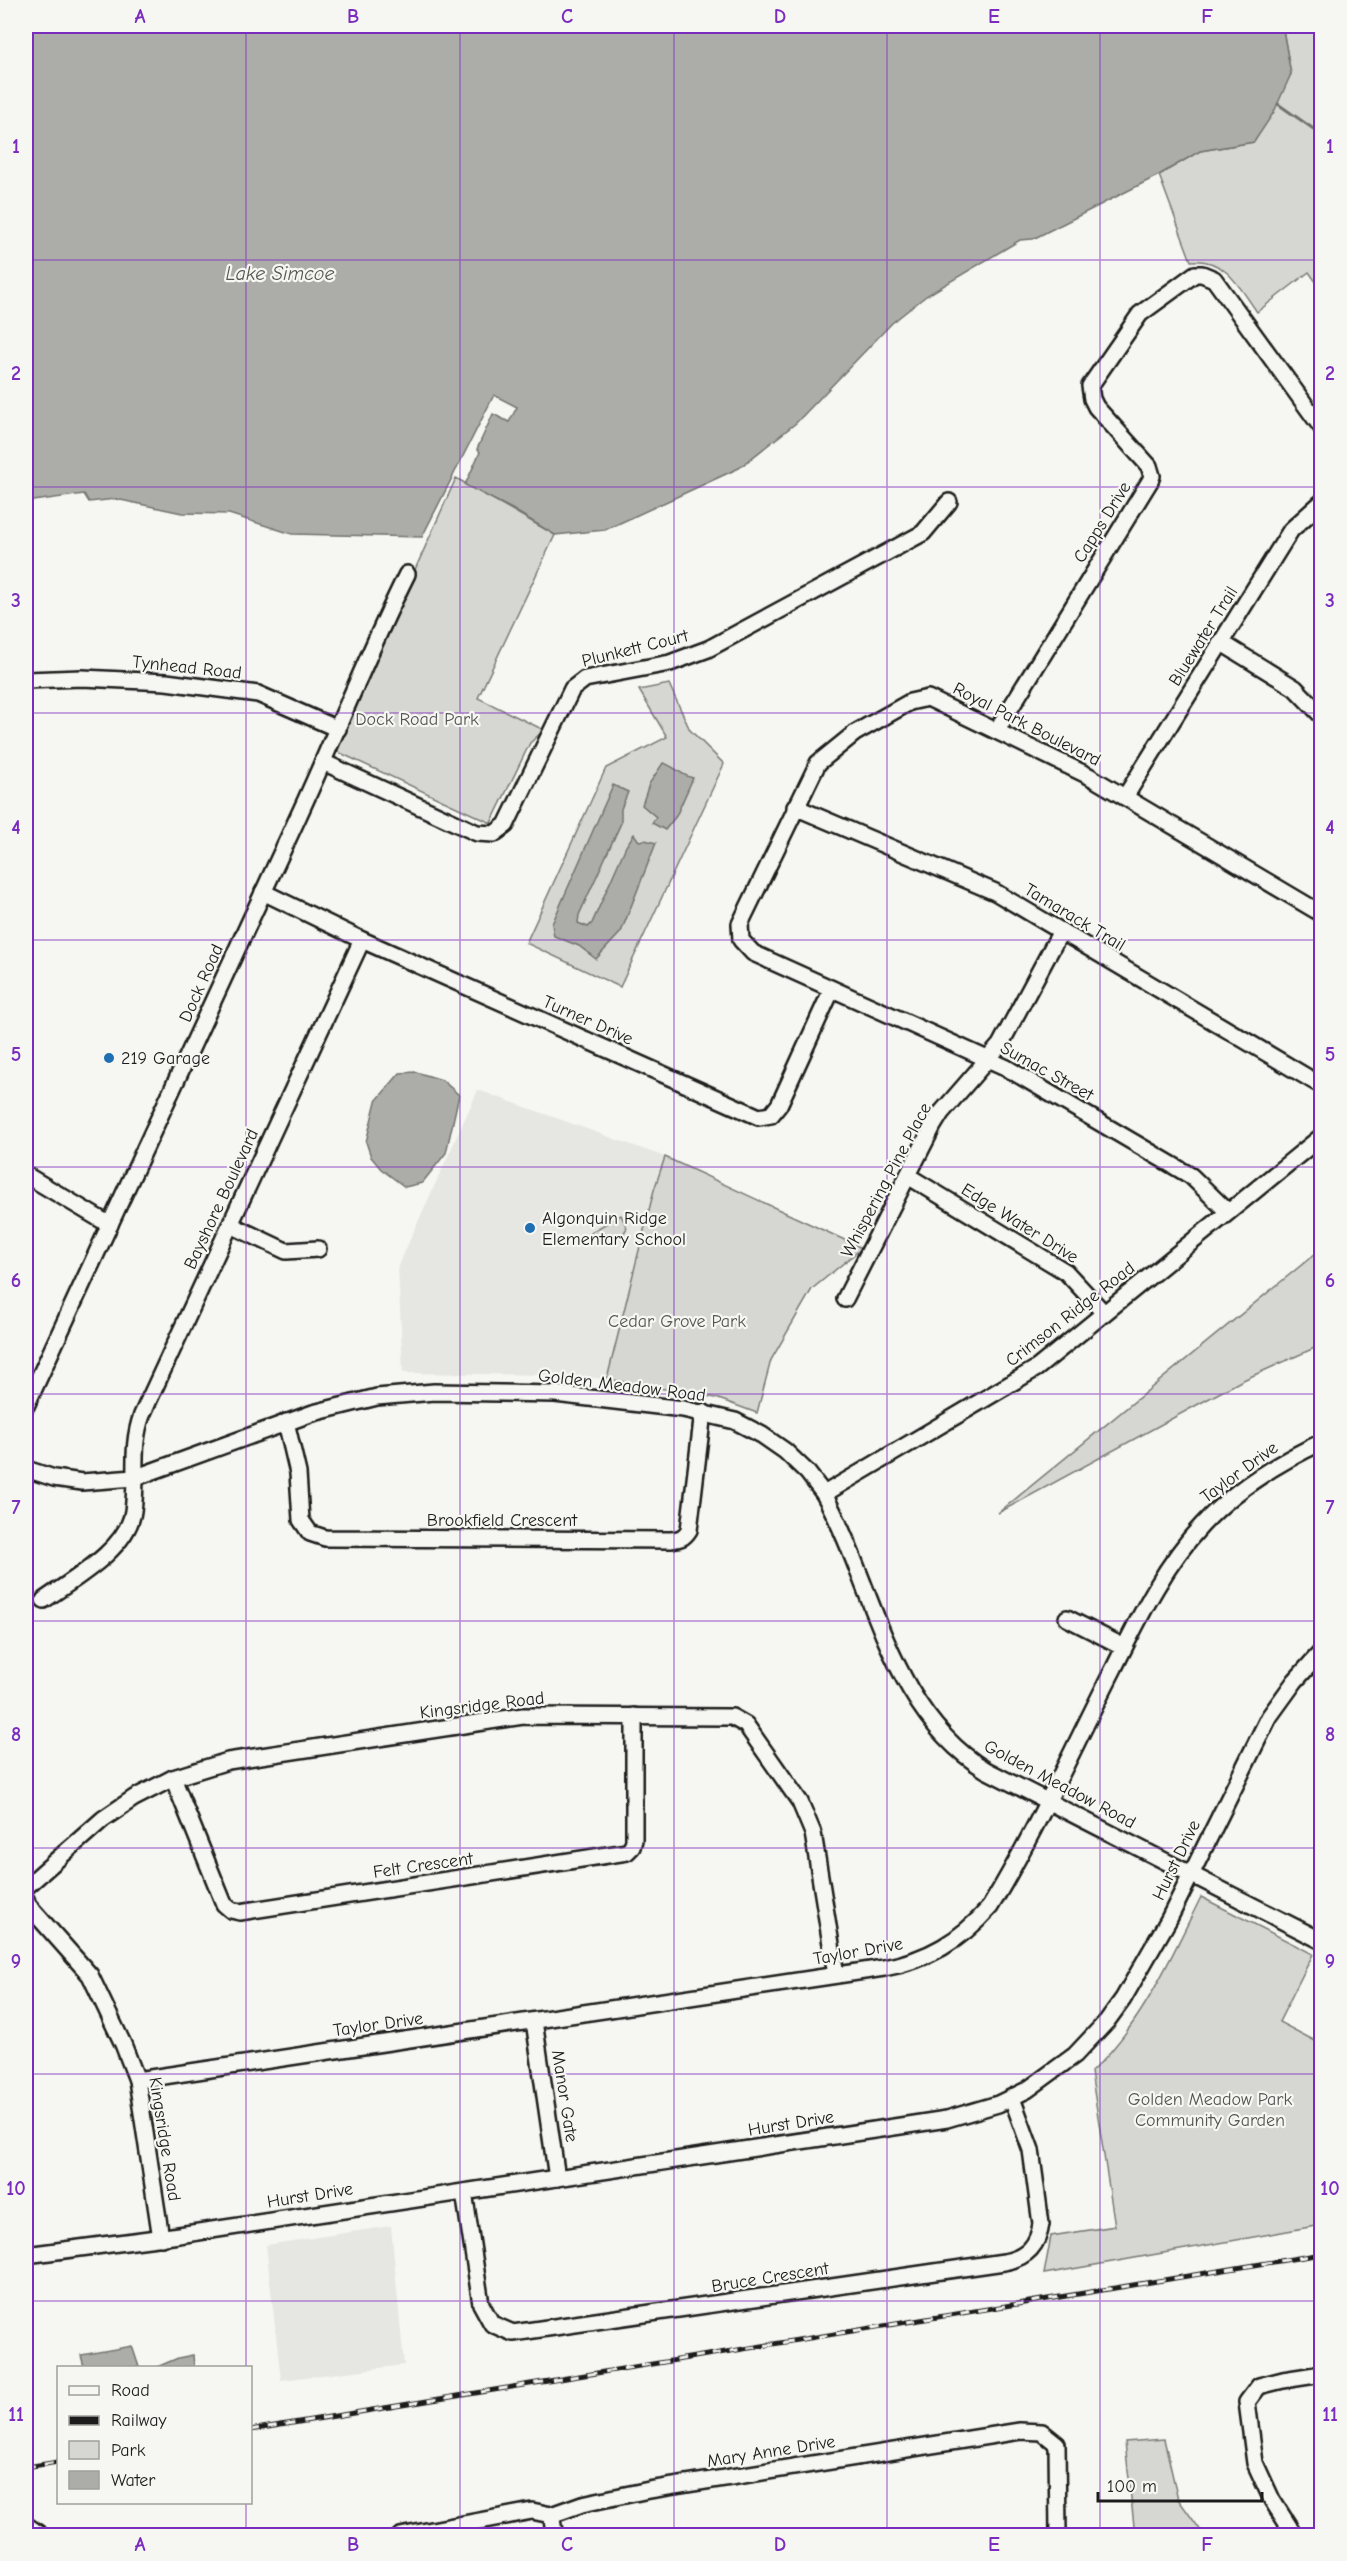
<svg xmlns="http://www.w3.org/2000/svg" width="1347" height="2561" viewBox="0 0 1347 2561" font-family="'Comic Neue',sans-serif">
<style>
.built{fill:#e6e6e2}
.green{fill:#d6d6d2;stroke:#797977;stroke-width:1.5}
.water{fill:#acaca9;stroke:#727271;stroke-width:1.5}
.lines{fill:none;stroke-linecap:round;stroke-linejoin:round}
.stream{stroke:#727271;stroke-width:3}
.minor-casing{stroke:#1c1c1c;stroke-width:20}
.minor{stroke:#f6f6f2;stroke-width:15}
.rail-casing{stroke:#1c1c1c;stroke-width:5}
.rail{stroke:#f6f6f2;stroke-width:3;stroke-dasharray:9;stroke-linecap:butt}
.grid{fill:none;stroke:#7b2cbf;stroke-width:1.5;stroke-opacity:0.55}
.poi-dot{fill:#1f6fb2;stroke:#f6f6f2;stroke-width:2}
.labels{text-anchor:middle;stroke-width:4.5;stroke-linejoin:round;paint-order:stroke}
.street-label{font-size:18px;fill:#1c1c1c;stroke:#f6f6f2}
.park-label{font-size:18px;fill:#545453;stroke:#f6f6f2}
.poi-label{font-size:18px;fill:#1c1c1c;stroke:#f6f6f2;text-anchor:start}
.water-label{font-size:20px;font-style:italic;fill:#565654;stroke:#f6f6f2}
.neatline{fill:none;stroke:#7b2cbf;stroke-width:2}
.grid-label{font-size:20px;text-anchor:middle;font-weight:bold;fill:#7b2cbf}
</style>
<rect width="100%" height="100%" fill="#f6f6f2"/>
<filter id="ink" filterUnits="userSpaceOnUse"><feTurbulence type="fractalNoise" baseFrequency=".0167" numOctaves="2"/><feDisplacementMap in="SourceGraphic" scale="12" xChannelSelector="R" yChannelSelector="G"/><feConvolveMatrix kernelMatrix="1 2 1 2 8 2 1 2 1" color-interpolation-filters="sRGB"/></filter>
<g filter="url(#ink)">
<g class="built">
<path d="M478 1090 665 1157 654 1190 607 1379 559 1375 403 1373 398 1266Z"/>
<path d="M391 2226 404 2365 281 2380 266 2245Z"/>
</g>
<g class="green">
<path d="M1295 26H1321V289L1309 272 1257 312C1240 288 1225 257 1191 261L1159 175 1200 151 1254 142 1291 74 1283 30Z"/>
<path d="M456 478 555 535 478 698 544 730 530 743 491 823 336 751 337 744Z"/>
<path d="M669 684 690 730 724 764 620 987 526 943 606 768 667 737 639 690Z"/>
<path d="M665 1157 862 1248 812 1289 771 1360 757 1413 716 1398 607 1379 654 1190Z"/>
<path d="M621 1215 627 1228 622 1236 603 1244 595 1241 591 1232Z"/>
<path d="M1321 1249V1345L1241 1381 998 1513Z"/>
<path d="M1201 1897 1313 1954 1279 2022 1321 2044V2225L1044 2274 1051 2236 1115 2226 1091 2072C1143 2023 1170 1959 1201 1897Z"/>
<path d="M1164 2439 1178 2499 1204 2535H1135L1125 2442Z"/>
</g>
<g class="water">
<path d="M26 26H1295L1283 30 1291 74 1274 112 1254 142 1200 151 1159 175 1033 239 1020 240 926 296 892 323 796 423 739 468 605 530 555 535 512 509 465 485 480 452 477 449 493 414 509 422 517 407 494 395 422 537 292 534 229 514 182 513 116 499 89 502 84 494 26 502Z"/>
<path d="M663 763C675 766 681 776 693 778L676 816 665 830 652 823 656 817 642 805 649 784Z"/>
<path d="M613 785 628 792 621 809V823L579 915 578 923 588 927 592 923 626 846 634 834 639 841 645 840 656 843 621 932 596 959 579 946 554 936 552 924Z"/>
<path d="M416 1072 442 1080 459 1095 446 1153 422 1183 405 1187 381 1169 371 1157 366 1142 376 1101 400 1073Z"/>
<path d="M132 2346 139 2367H84L81 2355Z"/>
<path d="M193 2355 194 2367H157L178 2358Z"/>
</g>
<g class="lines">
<path class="stream" d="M1278 104 1322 135"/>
<defs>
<g id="minor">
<path d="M1222 643 1295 688 1322 716"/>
<path d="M26 680 82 678 166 682 258 694 338 729"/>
<path d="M997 730 1150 481 1152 476 1149 466 1096 407 1092 399 1090 386 1140 314 1195 274H1202L1214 279 1322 428"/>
<path d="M323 762 477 833 494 834 506 825 572 689 585 679 670 663 708 649 923 533 949 502"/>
<path d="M1125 797 1291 530 1322 502"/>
<path d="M795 807 995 892 1322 1086"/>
<path d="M263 892 362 940 759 1117 771 1115 779 1105 832 989"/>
<path d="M26 1175 110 1225"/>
<path d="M908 1176 1066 1272 1104 1313"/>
<path d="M1228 1212 1191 1176 1005 1067 753 953 741 940 740 924 818 763 855 733 910 702 928 698 1089 776 1322 914"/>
<path d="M231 1225 286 1251 318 1249"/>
<path d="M845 1299 933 1126 941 1113 1000 1045 1061 931"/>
<path d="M26 1406C117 1210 207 1013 298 817 335 737 367 654 407 574"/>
<path d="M286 1422 298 1473 301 1520 310 1533 325 1538 671 1540C680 1539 684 1538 689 1530L703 1412"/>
<path d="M26 1469 54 1478 82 1482 134 1478 313 1413 377 1397 434 1392 555 1394 683 1409 735 1421 762 1435 785 1451 807 1472 824 1494C874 1586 890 1712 986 1770L1322 1941"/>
<path d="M824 1494 1037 1368 1322 1136"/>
<path d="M44 1600C72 1580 128 1549 133 1511 138 1478 130 1447 142 1415L362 940"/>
<path d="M1067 1618 1124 1647"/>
<path d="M173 1778 224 1904 231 1910 240 1912 627 1852 632 1847 634 1840V1716"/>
<path d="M26 1887 103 1819 134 1798 173 1778 228 1761 523 1716 732 1717 746 1725 800 1802 813 1833 836 1975"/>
<path d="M26 1899 28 1905 90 1975 123 2044 137 2080 161 2238"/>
<path d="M534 2021 557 2178"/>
<path d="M137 2080 884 1968C928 1960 960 1941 990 1907 1036 1831 1073 1748 1114 1668 1139 1618 1163 1567 1202 1525 1235 1489 1277 1463 1322 1442"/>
<path d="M464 2192 481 2304 492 2324 513 2333 1004 2262C1026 2258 1038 2246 1041 2224L1031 2150 1012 2098"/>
<path d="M26 2255 172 2236 947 2119 998 2104 1027 2090 1075 2055 1107 2021 1123 1999 1169 1919 1269 1717 1295 1681 1322 1651"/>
<path d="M551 2515 555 2536"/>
<path d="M26 2525 42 2536"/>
<path d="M400 2536 532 2511 551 2515 582 2504 649 2490 1020 2431 1042 2432 1057 2444 1058 2536"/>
<path d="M1295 2536 1272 2500 1255 2463 1247 2402 1259 2386 1283 2380 1322 2374"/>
</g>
</defs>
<use href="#minor" class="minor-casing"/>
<use href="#minor" class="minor"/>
<defs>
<g id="rail">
<path d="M250 2430 1322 2254"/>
<path d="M26 2467 58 2462"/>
</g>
</defs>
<use href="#rail" class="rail-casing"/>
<use href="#rail" class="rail"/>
</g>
</g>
<path class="grid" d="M246 26V2368M460 26V2536M674 26V2536M887 26V2536M1100 26V2536M26 260H1322M26 487H1322M26 713H1322M26 940H1322M26 1167H1322M26 1394H1322M26 1621H1322M26 1848H1322M26 2074H1322M26 2301H1322M246 2502V2536"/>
<g class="poi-dot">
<circle cx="109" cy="1058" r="6"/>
<circle cx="530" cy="1228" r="6"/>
</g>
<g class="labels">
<g class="street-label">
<text transform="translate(1102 522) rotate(-58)" y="6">Capps Drive</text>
<text transform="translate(1203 636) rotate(-58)" y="6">Bluewater Trail</text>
<text transform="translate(635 648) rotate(-14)" y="6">Plunkett Court</text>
<text transform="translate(187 667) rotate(6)" y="6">Tynhead Road</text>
<text transform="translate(1027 724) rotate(27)" y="6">Royal Park Boulevard</text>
<text transform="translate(1075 917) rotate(31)" y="6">Tamarack Trail</text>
<text transform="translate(201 983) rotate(-66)" y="6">Dock Road</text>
<text transform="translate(588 1020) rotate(24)" y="6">Turner Drive</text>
<text transform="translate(1047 1071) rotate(29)" y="6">Sumac Street</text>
<text transform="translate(886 1180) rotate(-62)" y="6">Whispering Pine Place</text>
<text transform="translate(221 1199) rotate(-65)" y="6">Bayshore Boulevard</text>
<text transform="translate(1020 1223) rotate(32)" y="6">Edge Water Drive</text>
<text transform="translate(1070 1314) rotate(-38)" y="6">Crimson Ridge Road</text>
<text transform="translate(622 1385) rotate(7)" y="6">Golden Meadow Road</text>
<text transform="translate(1239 1472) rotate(-36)" y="6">Taylor Drive</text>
<text x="502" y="1526">Brookfield Crescent</text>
<text transform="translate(482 1705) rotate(-7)" y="6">Kingsridge Road</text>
<text transform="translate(1060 1784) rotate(28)" y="6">Golden Meadow Road</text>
<text transform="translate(1176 1860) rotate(-64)" y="6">Hurst Drive</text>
<text transform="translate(423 1865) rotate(-8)" y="6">Felt Crescent</text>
<text transform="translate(858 1951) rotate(-10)" y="6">Taylor Drive</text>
<text transform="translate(378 2024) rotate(-8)" y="6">Taylor Drive</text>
<text transform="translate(565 2096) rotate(81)" y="6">Manor Gate</text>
<text transform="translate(791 2123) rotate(-9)" y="6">Hurst Drive</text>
<text transform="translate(165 2139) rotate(81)" y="6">Kingsridge Road</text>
<text transform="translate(310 2195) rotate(-9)" y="6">Hurst Drive</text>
<text transform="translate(770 2277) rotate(-9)" y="6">Bruce Crescent</text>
<text transform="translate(771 2451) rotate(-9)" y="6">Mary Anne Drive</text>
</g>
<g class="park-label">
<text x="417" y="725">Dock Road Park</text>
<text x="677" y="1327">Cedar Grove Park</text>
<text x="1210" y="2105">Golden Meadow Park<tspan x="1210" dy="21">Community Garden</tspan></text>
</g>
<g class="poi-label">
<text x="121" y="1064">219 Garage</text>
<text x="542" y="1224">Algonquin Ridge<tspan x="542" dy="21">Elementary School</tspan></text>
</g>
<g class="water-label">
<text x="280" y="280">Lake Simcoe</text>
</g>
</g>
<rect width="1347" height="2561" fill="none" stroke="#f6f6f2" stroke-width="66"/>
<rect x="57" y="2366" width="195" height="138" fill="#f6f6f2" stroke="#9f9f9c" stroke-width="1.5"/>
<rect x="69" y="2386" width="30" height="9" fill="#f6f6f2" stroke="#9f9f9c" stroke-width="1.5"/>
<text x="111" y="2396" font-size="18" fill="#1c1c1c">Road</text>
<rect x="69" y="2416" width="30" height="9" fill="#1c1c1c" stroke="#9f9f9c" stroke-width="1.5"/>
<text x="111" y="2426" font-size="18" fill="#1c1c1c">Railway</text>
<rect x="69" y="2441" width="30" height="18" fill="#d6d6d2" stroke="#9f9f9c" stroke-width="1.5"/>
<text x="111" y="2456" font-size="18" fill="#1c1c1c">Park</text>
<rect x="69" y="2471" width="30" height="18" fill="#acaca9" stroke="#9f9f9c" stroke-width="1.5"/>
<text x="111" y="2486" font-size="18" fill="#1c1c1c">Water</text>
<path d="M1098 2492v9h164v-9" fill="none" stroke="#1c1c1c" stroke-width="3"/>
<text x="1107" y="2492" font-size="18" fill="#1c1c1c" stroke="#f6f6f2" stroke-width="4.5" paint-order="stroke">100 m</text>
<rect x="33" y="33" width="1281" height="2495" class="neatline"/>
<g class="grid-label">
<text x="140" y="23">A</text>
<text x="353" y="23">B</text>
<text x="567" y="23">C</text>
<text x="780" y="23">D</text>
<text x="994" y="23">E</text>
<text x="1207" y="23">F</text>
<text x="16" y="153">1</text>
<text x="1330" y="153">1</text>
<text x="16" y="380">2</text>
<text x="1330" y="380">2</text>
<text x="16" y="607">3</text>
<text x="1330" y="607">3</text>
<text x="16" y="834">4</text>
<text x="1330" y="834">4</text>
<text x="16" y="1061">5</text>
<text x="1330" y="1061">5</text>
<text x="16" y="1287">6</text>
<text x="1330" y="1287">6</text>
<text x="16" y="1514">7</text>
<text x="1330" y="1514">7</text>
<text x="16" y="1741">8</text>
<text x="1330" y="1741">8</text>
<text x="16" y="1968">9</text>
<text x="1330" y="1968">9</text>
<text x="16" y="2195">10</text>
<text x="1330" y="2195">10</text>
<text x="16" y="2421">11</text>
<text x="1330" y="2421">11</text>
<text x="140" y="2551">A</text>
<text x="353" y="2551">B</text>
<text x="567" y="2551">C</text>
<text x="780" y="2551">D</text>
<text x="994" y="2551">E</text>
<text x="1207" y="2551">F</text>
</g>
</svg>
